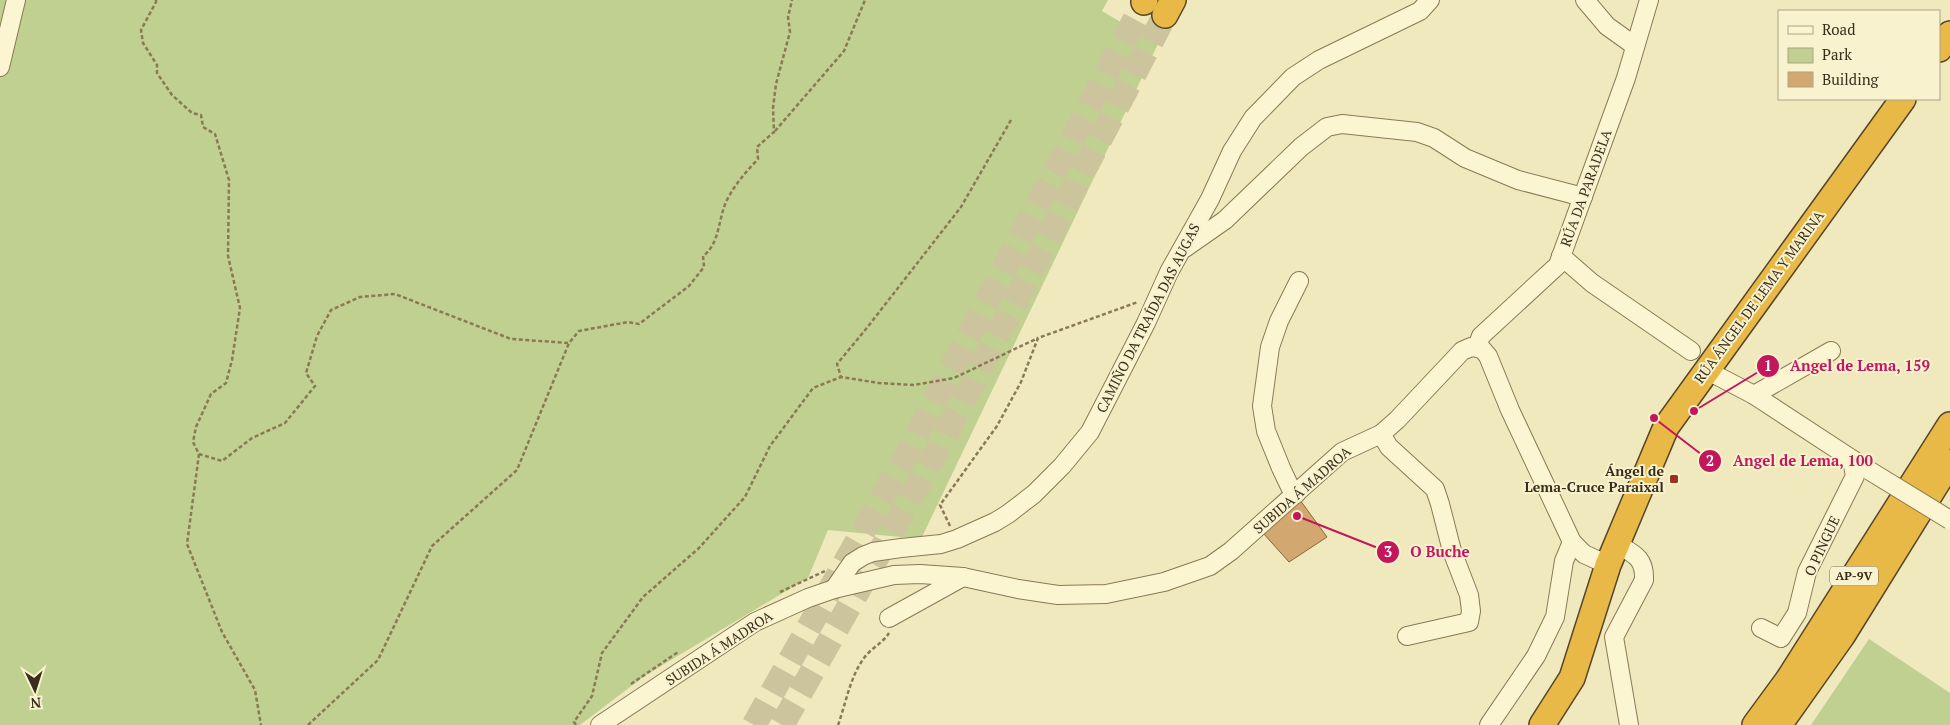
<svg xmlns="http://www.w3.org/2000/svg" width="1950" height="725" viewBox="0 0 1950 725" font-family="'PT Serif',serif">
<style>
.green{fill:#bfd091}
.building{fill:#d2a870;stroke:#8b6639}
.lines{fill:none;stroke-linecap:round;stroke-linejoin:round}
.highway-tunnel{stroke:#ccc49d;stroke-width:25;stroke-dasharray:25 12;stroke-linecap:butt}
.minor-casing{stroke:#8a7955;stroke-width:20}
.highway-casing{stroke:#57462a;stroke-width:28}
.path{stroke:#8a7955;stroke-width:2.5;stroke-dasharray:4 2.5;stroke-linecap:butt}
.minor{stroke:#fbf5d1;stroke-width:18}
.highway{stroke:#e8b947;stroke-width:25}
.minor-bridge-casing{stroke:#8a7955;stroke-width:20;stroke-linecap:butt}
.minor-bridge{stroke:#fbf5d1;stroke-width:18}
.poi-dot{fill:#9e3221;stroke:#f8f2ce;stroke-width:2}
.labels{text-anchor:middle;stroke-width:4;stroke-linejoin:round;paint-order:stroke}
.shield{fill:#f8f2ce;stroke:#726951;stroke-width:1}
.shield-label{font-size:12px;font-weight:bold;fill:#392e1b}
.street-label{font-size:14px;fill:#392e1b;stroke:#f8f2ce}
.poi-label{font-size:14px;font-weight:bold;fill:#392e1b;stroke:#f8f2ce;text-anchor:end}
.leader{fill:none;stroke:#c2185b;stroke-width:2}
.callout-dot{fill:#c2185b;stroke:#f8f2ce;stroke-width:2}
.mark-label{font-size:15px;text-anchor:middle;font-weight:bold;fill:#fff}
.callout-label{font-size:15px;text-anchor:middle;font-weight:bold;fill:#c2185b;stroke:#f8f2ce;stroke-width:4;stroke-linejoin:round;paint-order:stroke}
</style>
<rect width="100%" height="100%" fill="#f1e9be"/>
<g class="green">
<path d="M0 0H1108L1102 11 1158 44 921 539 828 530 808 578 646 675 580 725H0Z"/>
<path d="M1869 639 1950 693V725H1811Z"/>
</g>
<path class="building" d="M1300 500 1327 537 1289 562 1263 533Z"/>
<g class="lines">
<g class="highway-tunnel">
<path d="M754 725 908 451 1144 2"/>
<path d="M782 725 937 451 1165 15"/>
</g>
<defs>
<g id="minor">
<path d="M1585 0 1607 26 1635 46"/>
<path d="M0 67 16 0"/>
<path d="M1185 248 1225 220 1301 147 1327 127 1342 124 1417 132 1434 138 1465 158 1518 180 1583 197"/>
<path d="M1561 256 1592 283 1691 351"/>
<path d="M1477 347 1481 336 1558 265 1626 78 1649 0"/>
<path d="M1706 370 1754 395 1861 465"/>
<path d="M1754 395 1831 351"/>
<path d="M1381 434 1389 447 1435 489 1440 504 1452 551 1469 595 1471 611 1469 622 1407 636"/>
<path d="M1296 494 1290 487 1281 468 1266 431 1262 406 1270 347 1279 321 1299 281"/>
<path d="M1617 544C1634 554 1645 558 1644 580L1614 637 1629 725"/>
<path d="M834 589 852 563 863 556 873 552 901 548 941 544 957 539 995 522 1008 514 1034 494 1062 466 1090 432 1146 323 1169 272 1210 199 1232 151 1253 118 1293 77 1319 60 1420 11 1430 0"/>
<path d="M889 618 963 577"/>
<path d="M1761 628 1781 638 1797 613 1807 572 1855 476 1852 460"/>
<path d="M600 725 755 622 808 598 834 589 894 575 920 574 963 577 1018 589 1058 595 1106 594 1164 582 1210 566 1231 551 1342 452 1381 434 1397 420 1462 351 1471 347 1482 349 1488 356 1510 410 1572 542 1584 554 1608 565"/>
<path d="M1489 725 1536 656 1555 617 1564 561 1572 542"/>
</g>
<g id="highway">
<path d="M1144 2 1145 0"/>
<path d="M1165 15 1173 0"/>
<path d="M1939 49 1950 34"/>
<path d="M1542 725 1572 678 1608 565 1666 427 1903 99"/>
<path d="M1755 725 1788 680 1950 425"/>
<path d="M1779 725 1842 636 1950 462"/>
</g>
</defs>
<use href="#minor" class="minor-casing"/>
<use href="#highway" class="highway-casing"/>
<g class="path">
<path d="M156 0V2L141 30 143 43 157 65V73L172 95 192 113 201 115 203 127 215 134 229 180 228 256 240 308 232 360 226 383 211 394 196 427 193 442 199 454 222 461 252 438 285 423 315 386 306 373 317 336 331 310 360 297 395 294 511 339 569 343 579 331 628 322 639 324 689 286 704 267 703 256C720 244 718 218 727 200 735 184 746 172 758 159L757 147 774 132 773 108 776 84 790 32 788 17 792 0"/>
<path d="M1011 120 961 207 866 329 837 364 841 377 879 383 914 385 954 378 1038 338"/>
<path d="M775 131 844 51 865 0"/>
<path d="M199 454 187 544 222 632 255 690 261 725"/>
<path d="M950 526 940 505 997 426 1021 382 1038 338 1138 302"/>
<path d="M780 592 827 570"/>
<path d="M631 684 678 652"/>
<path d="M308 725 378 660 432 546 517 470 569 343"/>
<path d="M576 725 574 722 592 696 602 653 643 597 699 548 745 497 770 446 813 388 841 377"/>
<path d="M838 725C846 703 850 677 864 658 871 648 883 643 889 633"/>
</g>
<use href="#minor" class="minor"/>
<use href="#highway" class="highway"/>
<defs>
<path id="minor-bridge" d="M1870 471 1950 520"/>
</defs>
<use href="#minor-bridge" class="minor-bridge-casing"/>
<use href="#minor-bridge" class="minor-bridge"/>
</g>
<rect class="poi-dot" x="1669" y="474" width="10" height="10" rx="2.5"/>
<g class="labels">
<rect class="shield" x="1830" y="566.5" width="48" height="19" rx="4"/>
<g class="shield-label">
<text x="1854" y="580">AP-9V</text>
</g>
<g class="street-label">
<text transform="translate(1586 188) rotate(-70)" y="5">RÚA DA PARADELA</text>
<text transform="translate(1759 297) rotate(-54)" y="5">RÚA ÁNGEL DE LEMA Y MARINA</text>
<text transform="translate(1148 318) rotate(-63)" y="5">CAMIÑO DA TRAÍDA DAS AUGAS</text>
<text transform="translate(1302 490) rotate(-41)" y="5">SUBIDA Á MADROA</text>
<text transform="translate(1822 546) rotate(-65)" y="5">O PINGUE</text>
<text transform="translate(719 648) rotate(-33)" y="5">SUBIDA Á MADROA</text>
</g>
<g class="poi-label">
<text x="1664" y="476">Ángel de<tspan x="1664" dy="16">Lema-Cruce Paraixal</tspan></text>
</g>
</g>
<path class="leader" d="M1694 411L1768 366M1654 418L1710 461M1297 516L1388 552"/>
<g class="callout-dot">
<circle cx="1694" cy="411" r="5"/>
<circle cx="1654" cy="418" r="5"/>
<circle cx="1297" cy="516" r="5"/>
<circle cx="1768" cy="366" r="12"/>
<circle cx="1710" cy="461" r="12"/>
<circle cx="1388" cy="552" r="12"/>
</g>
<g class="mark-label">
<text x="1768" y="371">1</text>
<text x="1710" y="466">2</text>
<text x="1388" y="557">3</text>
</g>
<g class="callout-label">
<text x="1860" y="371">Angel de Lema, 159</text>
<text x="1803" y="466">Angel de Lema, 100</text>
<text x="1440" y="557">O Buche</text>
</g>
<rect x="1778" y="10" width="162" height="90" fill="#f8f2ce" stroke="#aca486"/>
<rect x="1788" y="26" width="25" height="8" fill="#fbf5d1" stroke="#aca486"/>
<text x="1822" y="35" font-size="15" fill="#392e1b">Road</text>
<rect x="1788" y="48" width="25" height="15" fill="#bfd091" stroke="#aca486"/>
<text x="1822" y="60" font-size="15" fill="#392e1b">Park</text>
<rect x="1788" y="72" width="25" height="15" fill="#d2a870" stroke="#aca486"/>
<text x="1822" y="85" font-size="15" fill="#392e1b">Building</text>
<g transform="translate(35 690) rotate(176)" stroke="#f8f2ce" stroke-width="4" paint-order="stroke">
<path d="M0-4L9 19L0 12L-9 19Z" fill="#392e1b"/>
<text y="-8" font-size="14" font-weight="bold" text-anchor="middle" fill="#392e1b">N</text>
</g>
</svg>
